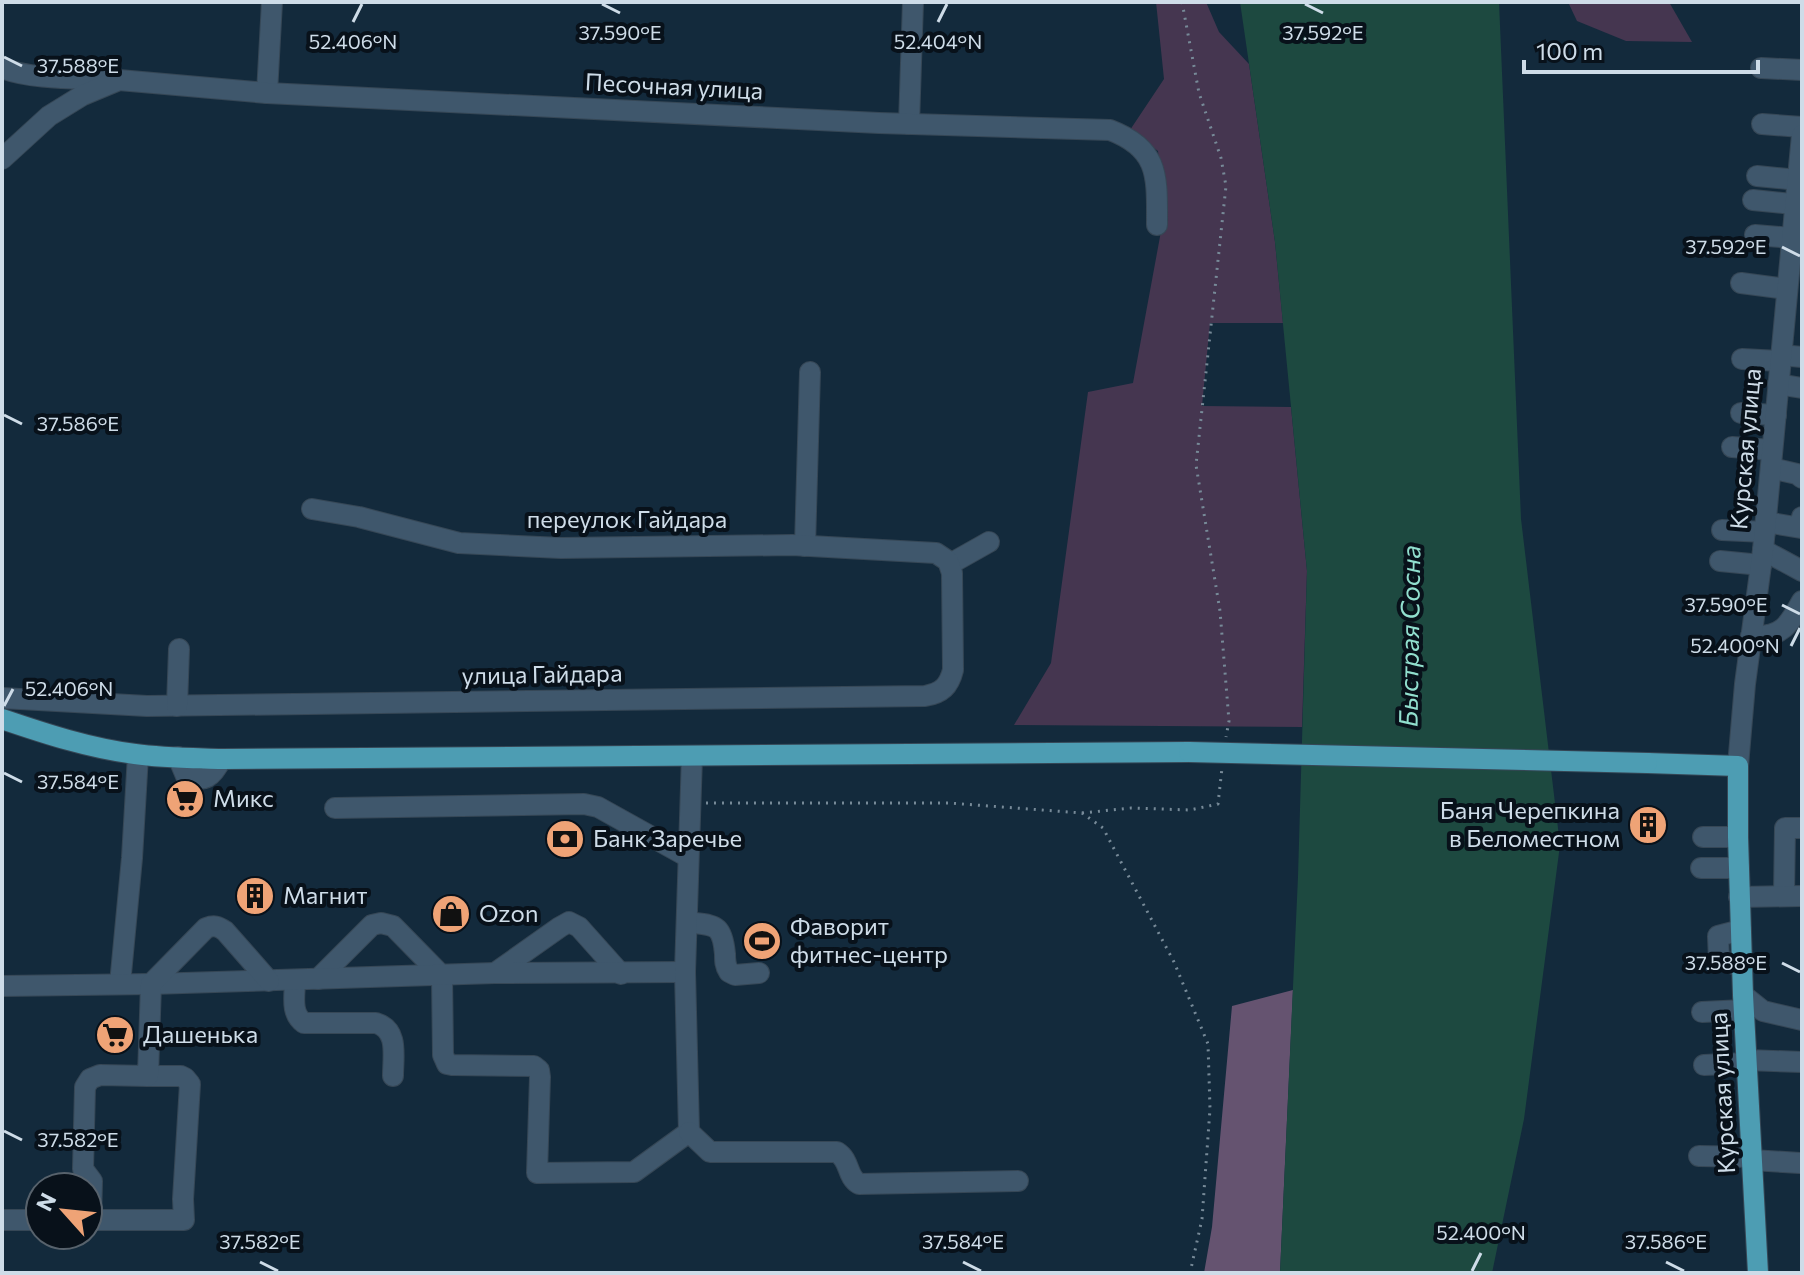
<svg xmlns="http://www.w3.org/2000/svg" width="1804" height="1275" viewBox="0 0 1804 1275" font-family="Commissioner,sans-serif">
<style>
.green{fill:#453650}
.forest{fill:#655370}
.water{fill:#1d4940}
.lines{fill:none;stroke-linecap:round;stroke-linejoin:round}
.minor-casing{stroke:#364756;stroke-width:22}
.major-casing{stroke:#364756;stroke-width:22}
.path{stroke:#778a98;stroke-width:3;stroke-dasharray:2 6;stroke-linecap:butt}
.minor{stroke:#3f576c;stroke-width:20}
.major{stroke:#4d9db3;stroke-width:20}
.major-bridge-casing{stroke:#364756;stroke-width:22;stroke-linecap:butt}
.major-bridge{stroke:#4d9db3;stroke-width:20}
.ticks{fill:none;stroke:#cedce8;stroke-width:3}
.labels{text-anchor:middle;stroke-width:8;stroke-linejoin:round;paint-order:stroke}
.street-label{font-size:24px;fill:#cedce8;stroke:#08111a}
.poi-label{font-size:24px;fill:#cedce8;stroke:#08111a;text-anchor:start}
.water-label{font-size:26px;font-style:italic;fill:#91dfce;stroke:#08111a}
.ticks-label{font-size:20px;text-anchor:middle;fill:#cedce8;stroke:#08111a;stroke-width:8;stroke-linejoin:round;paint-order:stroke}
</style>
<rect width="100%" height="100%" fill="#132a3c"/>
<g class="green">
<path d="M1156 2H1206L1219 32 1249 64 1275 242 1283 323H1210L1202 406 1291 407 1307 571 1302 727 1014 725 1051 663 1088 392 1133 383 1164 215 1158 151 1130 130 1164 79Z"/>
<path d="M1568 2H1669L1692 42 1626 41 1577 21Z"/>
</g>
<path class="forest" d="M1293 990 1280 1273H1204L1212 1227 1232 1006Z"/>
<path class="water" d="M1240 2H1499L1521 519 1560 845 1524 1119 1492 1273H1280L1298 877 1307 571 1275 242Z"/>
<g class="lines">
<defs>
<g id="minor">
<path d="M2 68C32 80 80 78 113 80"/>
<path d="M1761 68 1802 70"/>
<path d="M267 93 272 2"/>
<path d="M909 124 913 2"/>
<path d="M1762 124 1802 127"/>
<path d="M2 159 49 116 83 95 119 80 267 93 879 123 1110 130C1160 149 1157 177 1157 225"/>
<path d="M1757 176 1798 180"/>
<path d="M1753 200 1802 205"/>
<path d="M1755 235 1792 238"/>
<path d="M1741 283 1787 289"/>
<path d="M1781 355 1802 357"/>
<path d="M1742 359 1781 361"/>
<path d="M1778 384 1802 388"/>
<path d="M1741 413 1776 415"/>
<path d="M1732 447 1772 450"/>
<path d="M1771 468 1797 474 1802 478"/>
<path d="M1766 522 1801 528 1802 517"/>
<path d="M1722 530 1765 532"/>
<path d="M805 546 810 372"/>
<path d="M1763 550 1802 571"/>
<path d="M1720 561 1761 565"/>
<path d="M950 564 989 542"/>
<path d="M1751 636C1782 638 1789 625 1802 601"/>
<path d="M2 698 147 706 925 696C942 693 949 686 953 670L952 573 948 561 936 553 792 545 561 548 459 543 359 517 312 509"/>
<path d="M177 706 179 649"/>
<path d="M178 757 186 776C208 783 211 776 222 759"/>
<path d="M1738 766 1745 684 1763 550 1802 135"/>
<path d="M335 808 584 804 598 807 688 857"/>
<path d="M1703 837H1738"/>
<path d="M1701 868H1739"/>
<path d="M1784 895 1785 828H1802"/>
<path d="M1739 897 1802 896"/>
<path d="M687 922C714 926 722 922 725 954 725 961 725 966 729 972L735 975 759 973"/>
<path d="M1741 930 1718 936 1719 960 1742 966"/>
<path d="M495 973 560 927 569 922 579 927 621 974"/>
<path d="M318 979 372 925 381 923 393 926 442 976 443 1055 447 1064 452 1065 534 1066 539 1070 540 1077 537 1173 634 1172 689 1132"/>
<path d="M295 980C295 995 290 1013 304 1023H376C399 1030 393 1056 393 1076"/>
<path d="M120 984 132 858 138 755"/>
<path d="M2 986 151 984 495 973 685 972"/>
<path d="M1743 995 1763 1011 1802 1020"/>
<path d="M1702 1012 1744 1010"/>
<path d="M1747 1060 1802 1062"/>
<path d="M1704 1065 1747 1063"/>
<path d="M689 1132 685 972 692 756"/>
<path d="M689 1132 710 1152H837C851 1161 846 1176 859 1184L1018 1181"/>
<path d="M1699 1156 1752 1157"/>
<path d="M1752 1160 1800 1163"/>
<path d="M2 1220H40"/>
<path d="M88 1220H184L183 1199 190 1084 185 1078 181 1076H148"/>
<path d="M91 1220 92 1181 83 1169 85 1087 90 1079 100 1075 148 1076 151 984 206 928C214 925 218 926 225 931L269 981"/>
</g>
<g id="major">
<path d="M2 719C46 734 89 748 135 754 163 758 193 758 222 759L1189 752"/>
<path d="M1647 763 1738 766V837L1743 995 1758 1273"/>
</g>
</defs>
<use href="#minor" class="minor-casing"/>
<use href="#major" class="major-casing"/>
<g class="path">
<path d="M1182 2 1199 93 1221 158 1226 186 1196 465 1220 611 1229 721 1226 737"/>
<path d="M706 803H949L1082 813 1103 828 1174 962 1208 1044 1210 1109 1202 1219 1190 1273"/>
<path d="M1082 813 1131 808 1190 810 1218 804 1222 768"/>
</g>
<use href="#minor" class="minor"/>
<use href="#major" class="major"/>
<defs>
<path id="major-bridge" d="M1189 752 1647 763"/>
</defs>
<use href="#major-bridge" class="major-bridge-casing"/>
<use href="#major-bridge" class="major-bridge"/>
</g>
<path class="ticks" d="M602 4 620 13M1305 4 1323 13M353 22 362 4M938 22 947 4M4 57 22 66M1782 247 1800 256M4 415 22 424M1782 605 1800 614M1791 646 1800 628M4 706 13 689M4 773 22 782M1782 963 1800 972M4 1131 22 1140M260 1262 278 1271M963 1262 981 1271M1666 1262 1684 1271M1472 1271 1481 1253"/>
<defs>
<symbol id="supermarket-disc" viewBox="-11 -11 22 22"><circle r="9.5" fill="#efa376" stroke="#08111a"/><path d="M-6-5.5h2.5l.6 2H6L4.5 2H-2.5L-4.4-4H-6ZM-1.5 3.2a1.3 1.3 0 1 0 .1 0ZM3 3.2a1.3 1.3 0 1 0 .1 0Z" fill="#111"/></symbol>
<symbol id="building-disc" viewBox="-11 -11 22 22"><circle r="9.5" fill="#efa376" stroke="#08111a"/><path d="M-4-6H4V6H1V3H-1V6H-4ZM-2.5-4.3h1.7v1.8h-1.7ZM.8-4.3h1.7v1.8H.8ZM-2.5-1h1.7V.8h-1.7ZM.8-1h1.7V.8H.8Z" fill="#111"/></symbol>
<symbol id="bank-disc" viewBox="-11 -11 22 22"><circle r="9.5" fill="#efa376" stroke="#08111a"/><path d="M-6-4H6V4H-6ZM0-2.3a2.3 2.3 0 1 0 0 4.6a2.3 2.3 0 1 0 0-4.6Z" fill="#111"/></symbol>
<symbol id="shop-disc" viewBox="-11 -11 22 22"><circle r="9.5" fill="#efa376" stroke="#08111a"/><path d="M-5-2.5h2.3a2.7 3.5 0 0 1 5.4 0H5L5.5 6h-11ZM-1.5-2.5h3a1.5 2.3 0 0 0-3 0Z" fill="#111"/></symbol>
<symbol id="stadium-disc" viewBox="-11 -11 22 22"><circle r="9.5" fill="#efa376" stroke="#08111a"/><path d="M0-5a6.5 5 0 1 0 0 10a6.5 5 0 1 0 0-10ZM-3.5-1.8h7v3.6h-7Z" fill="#111"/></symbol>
</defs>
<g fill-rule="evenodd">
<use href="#supermarket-disc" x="163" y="777" width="44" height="44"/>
<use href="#building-disc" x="1626" y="803" width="44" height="44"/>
<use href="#bank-disc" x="543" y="817" width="44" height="44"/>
<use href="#building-disc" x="233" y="874" width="44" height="44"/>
<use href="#shop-disc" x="429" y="892" width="44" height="44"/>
<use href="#stadium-disc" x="740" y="919" width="44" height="44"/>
<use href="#supermarket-disc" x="93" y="1013" width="44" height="44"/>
</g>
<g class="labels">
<g class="street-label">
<text transform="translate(674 87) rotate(3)" y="8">Песочная улица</text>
<text transform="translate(1746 449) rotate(-85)" y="8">Курская улица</text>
<text x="627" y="528">переулок Гайдара</text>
<text transform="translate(542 675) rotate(-1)" y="8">улица Гайдара</text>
<text transform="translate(1723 1093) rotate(-93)" y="8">Курская улица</text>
</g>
<g class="poi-label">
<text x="213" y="807">Микс</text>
<text x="1620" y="819" text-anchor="end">Баня Черепкина<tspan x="1620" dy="28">в Беломестном</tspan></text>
<text x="593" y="847">Банк Заречье</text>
<text x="283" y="904">Магнит</text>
<text x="479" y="922">Ozon</text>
<text x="790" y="935">Фаворит<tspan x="790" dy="28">фитнес-центр</tspan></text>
<text x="143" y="1043">Дашенька</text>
</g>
<g class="water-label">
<text transform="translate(1410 636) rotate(-89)" y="9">Быстрая Сосна</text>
</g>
</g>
<g class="ticks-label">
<text x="620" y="40">37.590°E</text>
<text x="1323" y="40">37.592°E</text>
<text x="353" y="49">52.406°N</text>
<text x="938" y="49">52.404°N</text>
<text x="78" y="73">37.588°E</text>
<text x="1726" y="254">37.592°E</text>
<text x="78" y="431">37.586°E</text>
<text x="1726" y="612">37.590°E</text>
<text x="1735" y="653">52.400°N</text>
<text x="69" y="696">52.406°N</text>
<text x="78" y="789">37.584°E</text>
<text x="1726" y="970">37.588°E</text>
<text x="78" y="1147">37.582°E</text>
<text x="1481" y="1240">52.400°N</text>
<text x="260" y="1249">37.582°E</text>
<text x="963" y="1249">37.584°E</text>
<text x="1666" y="1249">37.586°E</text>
</g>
<rect width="1804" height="1275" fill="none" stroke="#cedce8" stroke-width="8"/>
<g transform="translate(64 1211) rotate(297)"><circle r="38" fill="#08111a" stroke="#57626c" stroke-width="2"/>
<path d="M0-6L14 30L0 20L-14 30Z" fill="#efa376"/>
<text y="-12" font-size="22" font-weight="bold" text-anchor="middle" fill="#cedce8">N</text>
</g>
<path d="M1524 60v12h234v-12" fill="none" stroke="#cedce8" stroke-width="4"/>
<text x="1536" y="60" font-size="24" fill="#cedce8" stroke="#08111a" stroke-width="6" paint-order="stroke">100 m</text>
</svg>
